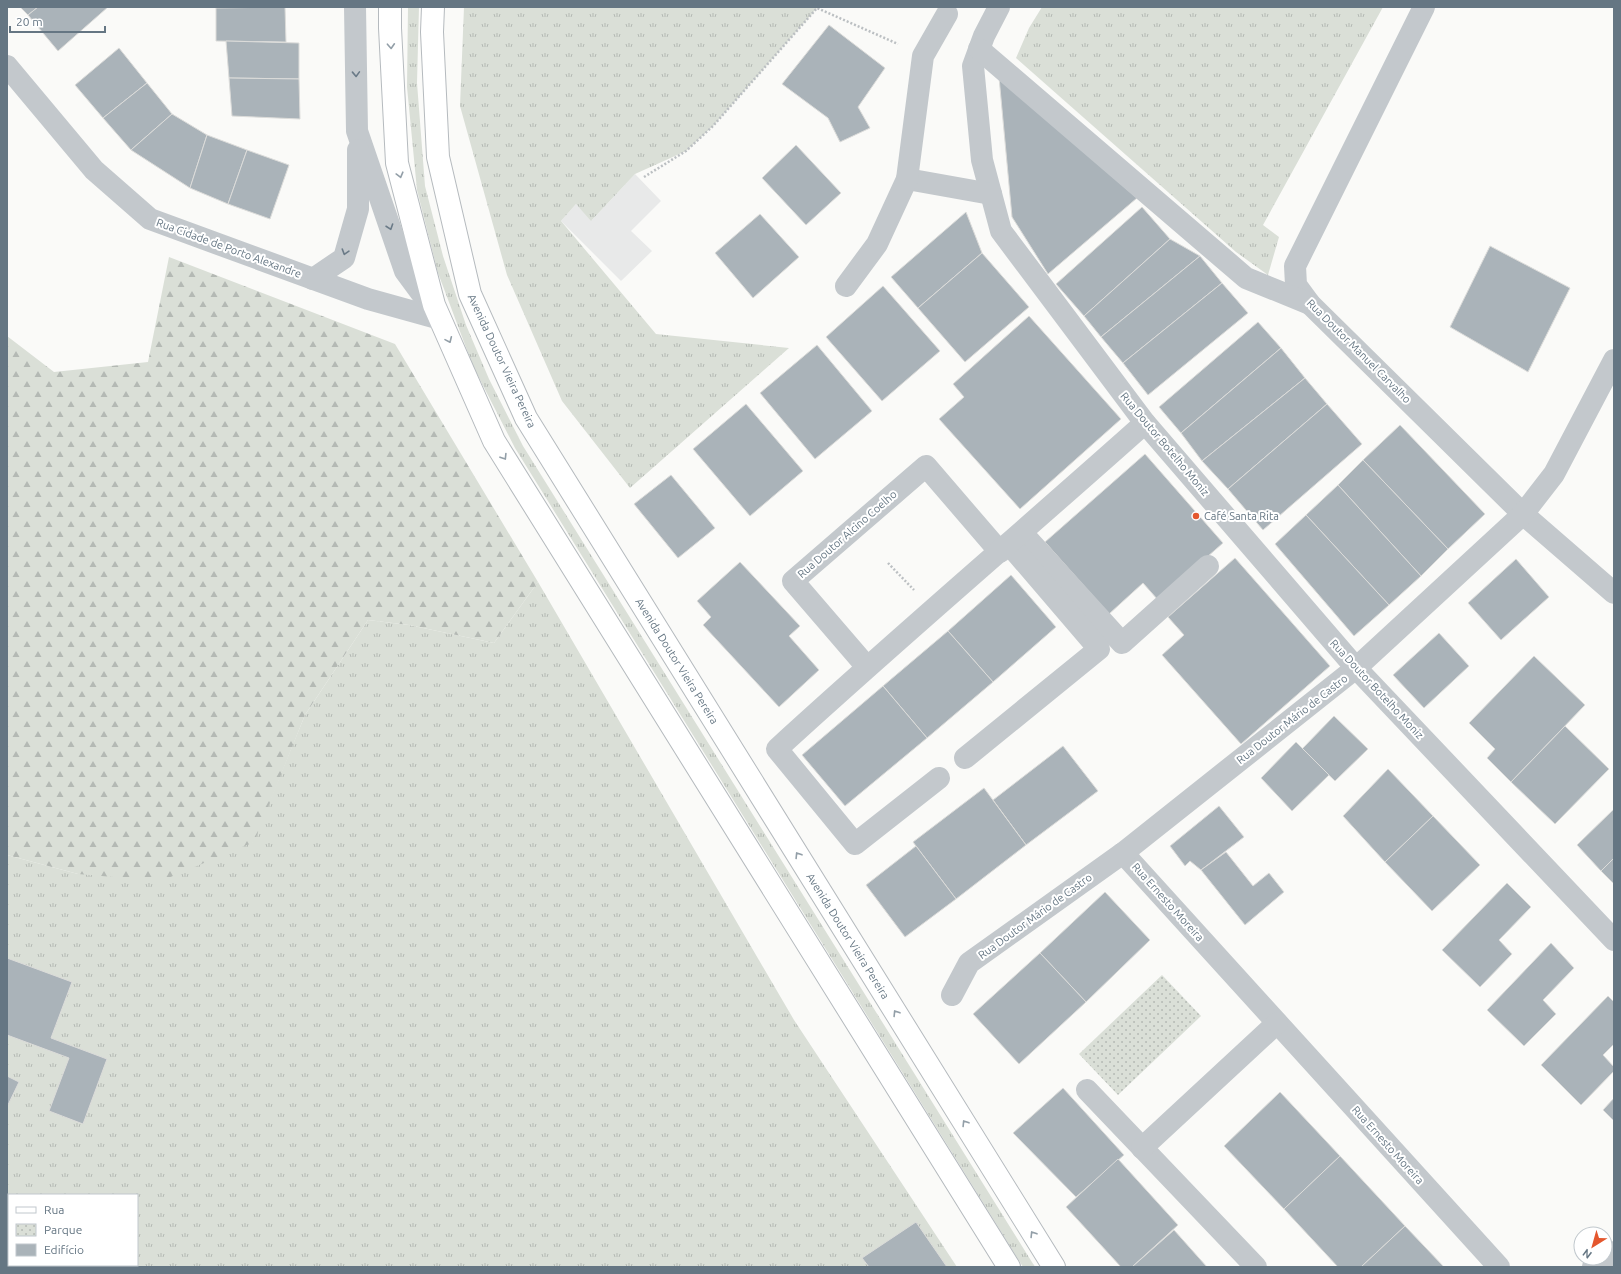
<svg xmlns="http://www.w3.org/2000/svg" width="1621" height="1274" viewBox="0 0 1621 1274" font-family="Ubuntu,sans-serif">
<style>
.built{fill:#e8e9e9}
.grass{fill:url(#grass-tufts);fill-rule:evenodd}
.forest{fill:url(#forest-firs)}
.park{fill:url(#park-dots)}
.building{fill:#aab3b9;stroke:#dcdcda}
.lines{fill:none;stroke-linecap:round;stroke-linejoin:round}
.major-casing{stroke:#b5babe;stroke-width:24}
.path{stroke:#bbbfc2;stroke-width:2.5;stroke-dasharray:2 2;stroke-linecap:butt}
.minor{stroke:#c3c8cc;stroke-width:22}
.major{stroke:#fff;stroke-width:22}
.oneway{stroke:#939fa8}
.oneway2{stroke:#6a7a87}
.poi-dot{fill:#e4572e;stroke:#fff;stroke-width:1.5}
.labels{text-anchor:middle;stroke-width:4;stroke-linejoin:round;paint-order:stroke}
.street-label{font-size:11px;fill:#657683;stroke:#fff}
.poi-label{font-size:11px;fill:#657683;stroke:#fff;text-anchor:start}
</style>
<defs>
<pattern id="grass-tufts" width="24" height="20" patternUnits="userSpaceOnUse"><rect width="24" height="20" fill="#dadfd7"/><path d="M3 7l-1-3M5 7V3M7 7l1-3M15 17l-1-3M17 17v-4M19 17l1-3" fill="none" stroke="#b4b9b4"/></pattern>
<pattern id="forest-firs" width="22" height="20" patternUnits="userSpaceOnUse"><rect width="22" height="20" fill="#dadfd7"/><path d="M5 1l3.5 6h-7zM16 11l3.5 6h-7z" fill="#b4b9b4"/></pattern>
<pattern id="park-dots" width="8" height="8" patternUnits="userSpaceOnUse"><rect width="8" height="8" fill="#dadfd7"/><path d="M2 2h.1M6 6h.1" fill="none" stroke="#b4b9b4" stroke-width="1.8" stroke-linecap="round"/></pattern>
</defs>
<rect width="100%" height="100%" fill="#fafaf8"/>
<path class="built" d="M635 174 661 201 631 231 652 251 621 281 561 221 576 204 592 220Z"/>
<g class="grass">
<path d="M408 7H419L417 83 425 186 443 256 466 325 489 379 523 446 1035 1267H1023L515 448 473 366 438 273 417 190 407 87Z"/>
<path d="M464 7H815L817 8 713 126 686 151 635 174 591 221 576 204 561 221 656 334 789 348 630 488 562 401 507 275 460 106Z"/>
<path d="M1042 7H1383L1263 225 1279 237 1268 275 1236 252 1016 58 1029 28Z"/>
<path d="M538 582 794 1020 957 1267H7V855L78 874 253 842 305 715 368 620 409 625 494 643ZM9 1195H137V1265H9Z"/>
</g>
<path class="forest" d="M169 257 395 344 538 582 494 643 409 625 368 620 305 715 254 842 161 881 78 874 7 855V336L54 372 148 362Z"/>
<path class="park" d="M1162 975 1201 1016 1118 1095 1079 1054Z"/>
<g class="building">
<path d="M20 7H38L28 15Z"/>
<path d="M38 7H108L58 51 28 15Z"/>
<path d="M285 7 286 42 216 41V8Z"/>
<path d="M829 25 885 68 858 107 870 128 840 142 828 118 782 84Z"/>
<path d="M226 41 299 43V79L229 78Z"/>
<path d="M119 48 147 83 103 118 75 85Z"/>
<path d="M999 77 1137 198 1048 274 1012 217Z"/>
<path d="M229 78 299 79 300 119 232 116Z"/>
<path d="M147 83 172 114 131 150 103 118Z"/>
<path d="M172 114 207 135 190 188 131 150Z"/>
<path d="M207 135 247 150 228 204 190 188Z"/>
<path d="M796 145 841 193 806 225 762 178Z"/>
<path d="M247 150 289 165 270 219 228 204Z"/>
<path d="M1142 207 1170 239 1084 316 1056 284Z"/>
<path d="M966 212 982 253 918 308 891 277Z"/>
<path d="M760 214 799 257 753 298 715 253Z"/>
<path d="M1170 239 1200 256 1101 337 1084 316Z"/>
<path d="M1490 246 1570 288 1528 372 1450 327Z"/>
<path d="M982 253 1029 307 965 362 918 308Z"/>
<path d="M1200 256 1222 283 1123 363 1101 337Z"/>
<path d="M1222 283 1248 313 1148 395 1123 363Z"/>
<path d="M883 286 940 351 882 401 826 337Z"/>
<path d="M1029 316 1121 419 1020 509 939 419 964 397 953 384Z"/>
<path d="M1258 322 1281 348 1181 433 1159 407Z"/>
<path d="M817 345 872 411 815 459 760 393Z"/>
<path d="M1281 348 1305 378 1202 461 1181 433Z"/>
<path d="M1305 378 1327 404 1228 489 1202 461Z"/>
<path d="M746 404 803 471 750 516 693 449Z"/>
<path d="M1327 404 1362 444 1263 530 1228 489Z"/>
<path d="M1400 425 1485 514 1448 549 1363 460Z"/>
<path d="M1145 454 1223 543 1158 600 1143 583 1109 614 1045 542Z"/>
<path d="M1363 460 1448 549 1421 576 1338 485Z"/>
<path d="M671 475 715 528 678 558 634 504Z"/>
<path d="M1338 485 1421 576 1389 605 1306 515Z"/>
<path d="M1306 515 1389 605 1354 636 1275 544Z"/>
<path d="M1235 558 1330 666 1241 744 1162 655 1184 635 1168 617Z"/>
<path d="M1516 559 1549 597 1501 640 1468 603Z"/>
<path d="M740 562 800 626 789 636 819 670 779 707 703 625 711 617 697 601Z"/>
<path d="M1011 575 1056 627 993 682 948 631Z"/>
<path d="M948 631 993 682 927 738 883 686Z"/>
<path d="M1439 633 1469 666 1424 708 1393 675Z"/>
<path d="M1534 656 1585 705 1511 782 1487 758 1495 749 1469 723Z"/>
<path d="M883 686 927 738 845 806 802 755Z"/>
<path d="M1334 716 1368 749 1335 781 1302 749Z"/>
<path d="M1565 726 1609 769 1555 824 1511 782Z"/>
<path d="M1296 742 1329 775 1292 811 1261 778Z"/>
<path d="M1063 746 1098 791 1026 845 993 800Z"/>
<path d="M1388 769 1433 816 1385 862 1343 816Z"/>
<path d="M984 788 1026 845 956 899 913 842Z"/>
<path d="M1219 806 1244 837 1201 870 1190 861 1185 866 1170 846Z"/>
<path d="M1614 809V858L1601 871 1577 845Z"/>
<path d="M1433 816 1480 865 1432 911 1385 862Z"/>
<path d="M916 846 956 899 905 937 866 885Z"/>
<path d="M1226 852 1253 886 1269 873 1284 892 1245 925 1201 870Z"/>
<path d="M1614 858V884L1601 871Z"/>
<path d="M1507 883 1531 907 1499 940 1512 954 1480 987 1442 950Z"/>
<path d="M1105 892 1150 940 1086 1002 1040 953Z"/>
<path d="M1551 943 1574 968 1543 1000 1556 1014 1524 1046 1487 1010Z"/>
<path d="M1040 953 1086 1002 1019 1064 973 1014Z"/>
<path d="M7 958 72 982 51 1038 107 1059 83 1124 49 1111 69 1058 7 1035Z"/>
<path d="M1608 996 1614 1002V1044L1603 1055 1614 1067V1071L1581 1105 1541 1065Z"/>
<path d="M7 1076 19 1082 7 1107Z"/>
<path d="M1063 1088 1124 1155 1076 1197 1013 1133Z"/>
<path d="M1280 1092 1340 1156 1284 1209 1224 1146Z"/>
<path d="M1614 1098V1121L1603 1110Z"/>
<path d="M1340 1156 1405 1226 1361 1267H1338L1284 1209Z"/>
<path d="M1118 1159 1178 1225 1132 1267H1121L1066 1207Z"/>
<path d="M916 1222 947 1267H869L862 1258Z"/>
<path d="M1405 1226 1444 1267H1361Z"/>
<path d="M1174 1230 1207 1267H1132Z"/>
</g>
<g class="lines">
<defs>
<g id="major">
<path d="M390 7V28L397 163 434 305 494 441 1009 1267"/>
<path d="M433 7 432 32 438 157 470 294 526 418 1054 1267"/>
</g>
</defs>
<use href="#major" class="major-casing"/>
<g class="path">
<path d="M644 177 686 151 713 126 817 8 898 44"/>
<path d="M888 563 914 590"/>
</g>
<g class="minor">
<path d="M355 7 357 131 405 271 436 313"/>
<path d="M999 7 984 36 973 66 982 160 1001 231 1145 423 1356 668 1614 940"/>
<path d="M1424 7 1295 266 1296 285 1310 304 1523 514 1614 593"/>
<path d="M979 49 1246 278 1310 304"/>
<path d="M7 66 94 170 150 219 368 299 440 319"/>
<path d="M907 179 991 194"/>
<path d="M313 279 344 258 358 209V150"/>
<path d="M846 286 877 244 907 179 923 56 947 14"/>
<path d="M1022 533 1122 643 1208 566"/>
<path d="M867 667 793 581 926 466 1000 552"/>
<path d="M965 758 1099 649 1009 544"/>
<path d="M939 778 855 844 777 749C898 638 1023 532 1145 423"/>
<path d="M1123 853 1499 1267"/>
<path d="M952 995 969 963 1123 853 1356 668 1523 514 1554 474 1614 360"/>
<path d="M1087 1090 1256 1267"/>
<path d="M1142 1148 1277 1023"/>
<path d="M1593 1267 1614 1252"/>
</g>
<use href="#major" class="major"/>
</g>
<defs><path id="oneway-chevron" d="M-2-3.5L2.5 0L-2 3.5" fill="none" stroke-width="1.6" stroke-linecap="round" stroke-linejoin="round"/></defs>
<g class="oneway">
<use href="#oneway-chevron" transform="translate(391 46) rotate(87)"/>
<use href="#oneway-chevron" transform="translate(400 175) rotate(75)"/>
<use href="#oneway-chevron" transform="translate(449 340) rotate(66)"/>
<use href="#oneway-chevron" transform="translate(504 457) rotate(58)"/>
<use href="#oneway-chevron" transform="translate(798 855) rotate(-122)"/>
<use href="#oneway-chevron" transform="translate(896 1013) rotate(-122)"/>
<use href="#oneway-chevron" transform="translate(965 1123) rotate(-122)"/>
<use href="#oneway-chevron" transform="translate(1033 1234) rotate(-122)"/>
</g>
<g class="oneway2">
<use href="#oneway-chevron" transform="translate(356 74) rotate(88)"/>
<use href="#oneway-chevron" transform="translate(390 227) rotate(71)"/>
<use href="#oneway-chevron" transform="translate(345 252) rotate(107)"/>
</g>
<circle class="poi-dot" cx="1196" cy="516" r="4"/>
<g class="labels">
<g class="street-label">
<text transform="translate(229 248) rotate(20)" y="4">Rua Cidade de Porto Alexandre</text>
<text transform="translate(1359 351) rotate(45)" y="4">Rua Doutor Manuel Carvalho</text>
<text transform="translate(502 361) rotate(65)" y="4">Avenida Doutor Vieira Pereira</text>
<text transform="translate(1165 444) rotate(50)" y="4">Rua Doutor Botelho Moniz</text>
<text transform="translate(847 534) rotate(-41)" y="4">Rua Doutor Alcino Coelho</text>
<text transform="translate(677 661) rotate(58)" y="4">Avenida Doutor Vieira Pereira</text>
<text transform="translate(1377 689) rotate(47)" y="4">Rua Doutor Botelho Moniz</text>
<text transform="translate(1292 719) rotate(-38)" y="4">Rua Doutor Mário de Castro</text>
<text transform="translate(1168 902) rotate(48)" y="4">Rua Ernesto Moreira</text>
<text transform="translate(1035 916) rotate(-36)" y="4">Rua Doutor Mário de Castro</text>
<text transform="translate(848 936) rotate(58)" y="4">Avenida Doutor Vieira Pereira</text>
<text transform="translate(1388 1145) rotate(48)" y="4">Rua Ernesto Moreira</text>
</g>
<g class="poi-label">
<text x="1204" y="520">Café Santa Rita</text>
</g>
</g>
<rect width="1621" height="1274" fill="none" stroke="#657683" stroke-width="16"/>
<rect x="8" y="1194" width="130" height="72" fill="#ffffff" stroke="#c1c8cd"/>
<rect x="16" y="1207" width="20" height="6" fill="#ffffff" stroke="#c1c8cd"/>
<text x="44" y="1214" font-size="12" fill="#657683">Rua</text>
<rect x="16" y="1224" width="20" height="12" fill="url(#park-dots)" stroke="#c1c8cd"/>
<text x="44" y="1234" font-size="12" fill="#657683">Parque</text>
<rect x="16" y="1244" width="20" height="12" fill="#aab3b9" stroke="#c1c8cd"/>
<text x="44" y="1254" font-size="12" fill="#657683">Edifício</text>
<g transform="translate(1593 1246) rotate(217)"><circle r="19" fill="#ffffff" stroke="#c1c8cd"/>
<path d="M0-3L7 15L0 10L-7 15Z" fill="#e4572e"/>
<text y="-6" font-size="11" font-weight="bold" text-anchor="middle" fill="#657683">N</text>
</g>
<path d="M10 26v6h95v-6" fill="none" stroke="#657683" stroke-width="2"/>
<text x="16" y="26" font-size="12" fill="#657683" stroke="#ffffff" stroke-width="3" paint-order="stroke">20 m</text>
</svg>
